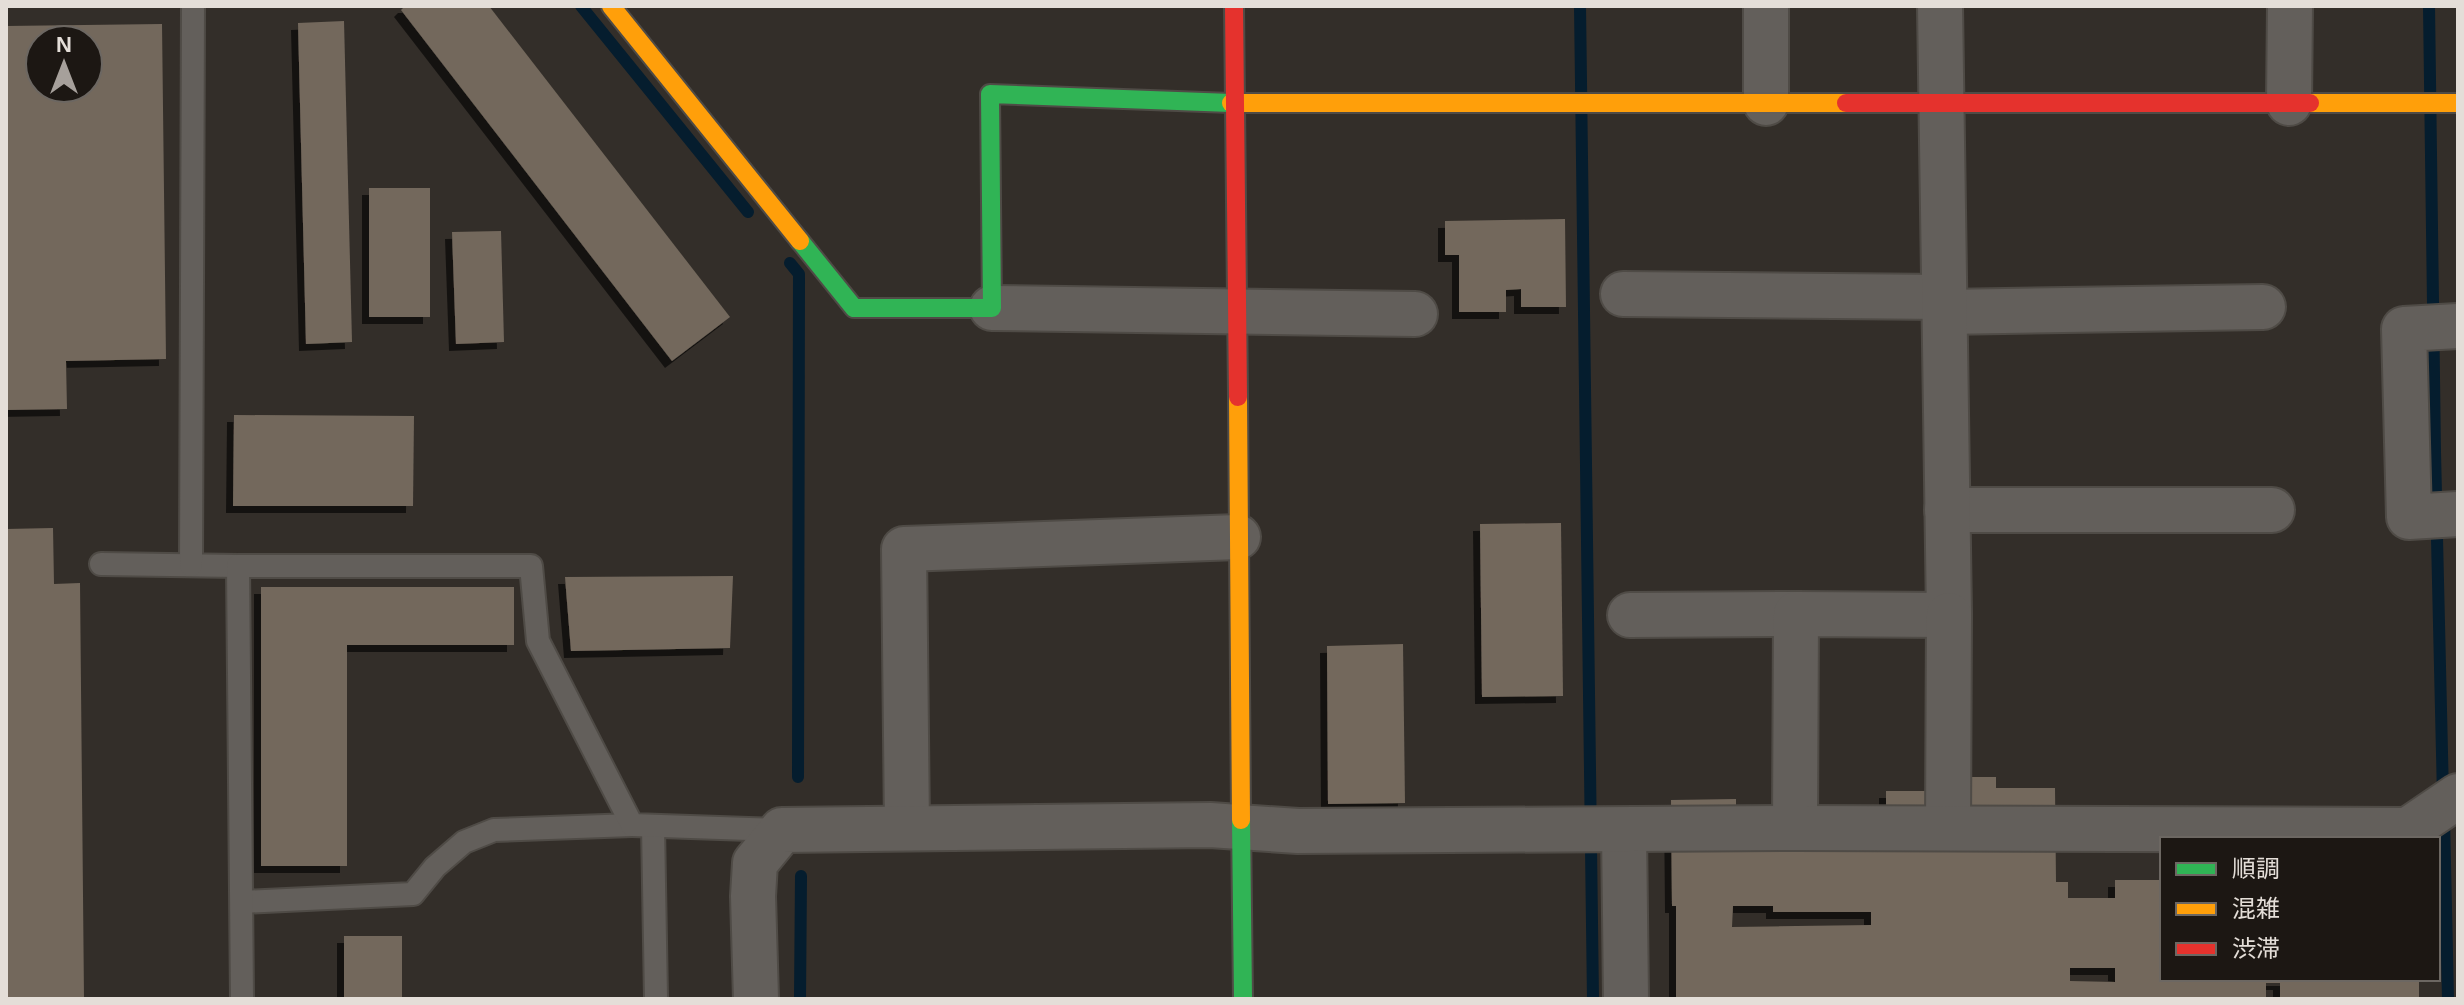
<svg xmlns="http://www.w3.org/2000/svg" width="2464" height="1005" viewBox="0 0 2464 1005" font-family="Helvetica,'Noto Sans JP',sans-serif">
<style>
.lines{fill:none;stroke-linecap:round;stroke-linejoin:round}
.stream{stroke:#051d2e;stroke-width:12}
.building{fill:#73685c;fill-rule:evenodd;filter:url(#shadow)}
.lane-casing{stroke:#4f4b46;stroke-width:26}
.street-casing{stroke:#4f4b46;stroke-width:48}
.fast-casing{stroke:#4f4b46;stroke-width:22}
.slow-casing{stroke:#4f4b46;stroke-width:22}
.jam-casing{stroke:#4f4b46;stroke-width:22}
.lane{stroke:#635f5b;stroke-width:22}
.street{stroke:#635f5b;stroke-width:44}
.fast{stroke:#30b455;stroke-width:18}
.slow{stroke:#ff9f0a;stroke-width:18}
.jam{stroke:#e5322d;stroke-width:18}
</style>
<defs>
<filter id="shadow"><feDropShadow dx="-7" dy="7" stdDeviation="0" flood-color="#0009"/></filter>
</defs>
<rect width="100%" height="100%" fill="#332e29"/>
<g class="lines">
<g class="stream">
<path d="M581 6 748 212"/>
<path d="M1580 6 1593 999"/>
<path d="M2429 6 2435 452 2443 796"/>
<path d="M790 263 799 274 798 777"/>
<path d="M2444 818 2448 999"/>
<path d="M800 999 801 876"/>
</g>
</g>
<g class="building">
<path d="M405 6H489L730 317 672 361 401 10Z"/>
<path d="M344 21 352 342 306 344 298 23Z"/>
<path d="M162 24 166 359 66 361 67 409 6 410V26ZM40 40H88V88H40Z"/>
<rect x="369" y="188" width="61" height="129"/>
<path d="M1565 219 1566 307H1521V289L1506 290V312H1459V255H1445V221Z"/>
<path d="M501 231 504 342 456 344 452 232Z"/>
<path d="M234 415 414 416 413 506H233Z"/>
<path d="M1561 523 1563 696 1482 697 1480 524Z"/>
<path d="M53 528 54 584 80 583 84 999H6V529Z"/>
<path d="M733 576 730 648 571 651 565 577Z"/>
<path d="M261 587H514V645H347V866H261Z"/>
<path d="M1403 644 1405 803 1328 804 1327 646Z"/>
<path d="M1935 777H1996V788H2055L2056 882H2068V898H2115V880H2162V979H2419V999H2280V983H2266V999H1676V906H1672L1671 800 1736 799V842H1886V791H1935ZM1733 906H1773V912H1871V925L1732 927ZM2070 968H2115V982L2070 981Z"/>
<rect x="344" y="936" width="58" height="63"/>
</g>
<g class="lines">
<defs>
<g id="lane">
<path d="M101 564 238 566"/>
<path d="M191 565 193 6"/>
<path d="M653 826 656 999"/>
<path d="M242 902 413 894 435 867 464 842 494 830 632 825"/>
<path d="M242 999 238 566H531L538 641 632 825 782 830"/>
</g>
<g id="street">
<path d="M1766 6V103"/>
<path d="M2289 103 2290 6"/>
<path d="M1623 294 1944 297"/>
<path d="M992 308 1415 314"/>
<path d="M1944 312 2263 307"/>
<path d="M2458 326 2404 329 2409 517 2458 514"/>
<path d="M1947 510H2272"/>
<path d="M1630 615 1796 614"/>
<path d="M907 828 904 549 1238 537"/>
<path d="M1795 828 1796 614 1949 615 1940 6"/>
<path d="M1948 828 1949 615"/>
<path d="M1624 830 1626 999"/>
<path d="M756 999 753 896 755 863 782 830 1210 825 1298 831 1795 828 2408 830 2458 796"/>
</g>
<g id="fast">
<path d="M800 241 854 308H992L990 94 1231 103"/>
<path d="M1241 820 1243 999"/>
</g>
<g id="slow">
<path d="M611 6 800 241"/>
<path d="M1231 103H1846"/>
<path d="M2310 103H2458"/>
<path d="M1238 397 1241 820"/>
</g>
<g id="jam">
<path d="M1234 6 1238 397"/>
<path d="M1846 103H2310"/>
</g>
</defs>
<use href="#lane" class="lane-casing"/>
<use href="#street" class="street-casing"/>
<use href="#fast" class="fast-casing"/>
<use href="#slow" class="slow-casing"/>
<use href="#jam" class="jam-casing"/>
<use href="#lane" class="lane"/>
<use href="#street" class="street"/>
<use href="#fast" class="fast"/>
<use href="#slow" class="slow"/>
<use href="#jam" class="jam"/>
</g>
<rect width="2464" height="1005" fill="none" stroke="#e4ded8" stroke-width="16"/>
<rect x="2160" y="837" width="280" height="144" fill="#1c1713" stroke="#6c6762" stroke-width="2"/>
<rect x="2176" y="863" width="40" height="12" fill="#30b455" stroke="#6c6762" stroke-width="2"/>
<text x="2232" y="877" font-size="24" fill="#e4ded8">順調</text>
<rect x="2176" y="903" width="40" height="12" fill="#ff9f0a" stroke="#6c6762" stroke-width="2"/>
<text x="2232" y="917" font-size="24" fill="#e4ded8">混雑</text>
<rect x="2176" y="943" width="40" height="12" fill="#e5322d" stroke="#6c6762" stroke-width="2"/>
<text x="2232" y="957" font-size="24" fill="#e4ded8">渋滞</text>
<g transform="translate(64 64)"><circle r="38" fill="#1c1713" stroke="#6c6762" stroke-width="2"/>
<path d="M0-6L14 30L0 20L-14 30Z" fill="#a6a09b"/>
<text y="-12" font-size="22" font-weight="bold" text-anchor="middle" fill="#e4ded8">N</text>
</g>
</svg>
